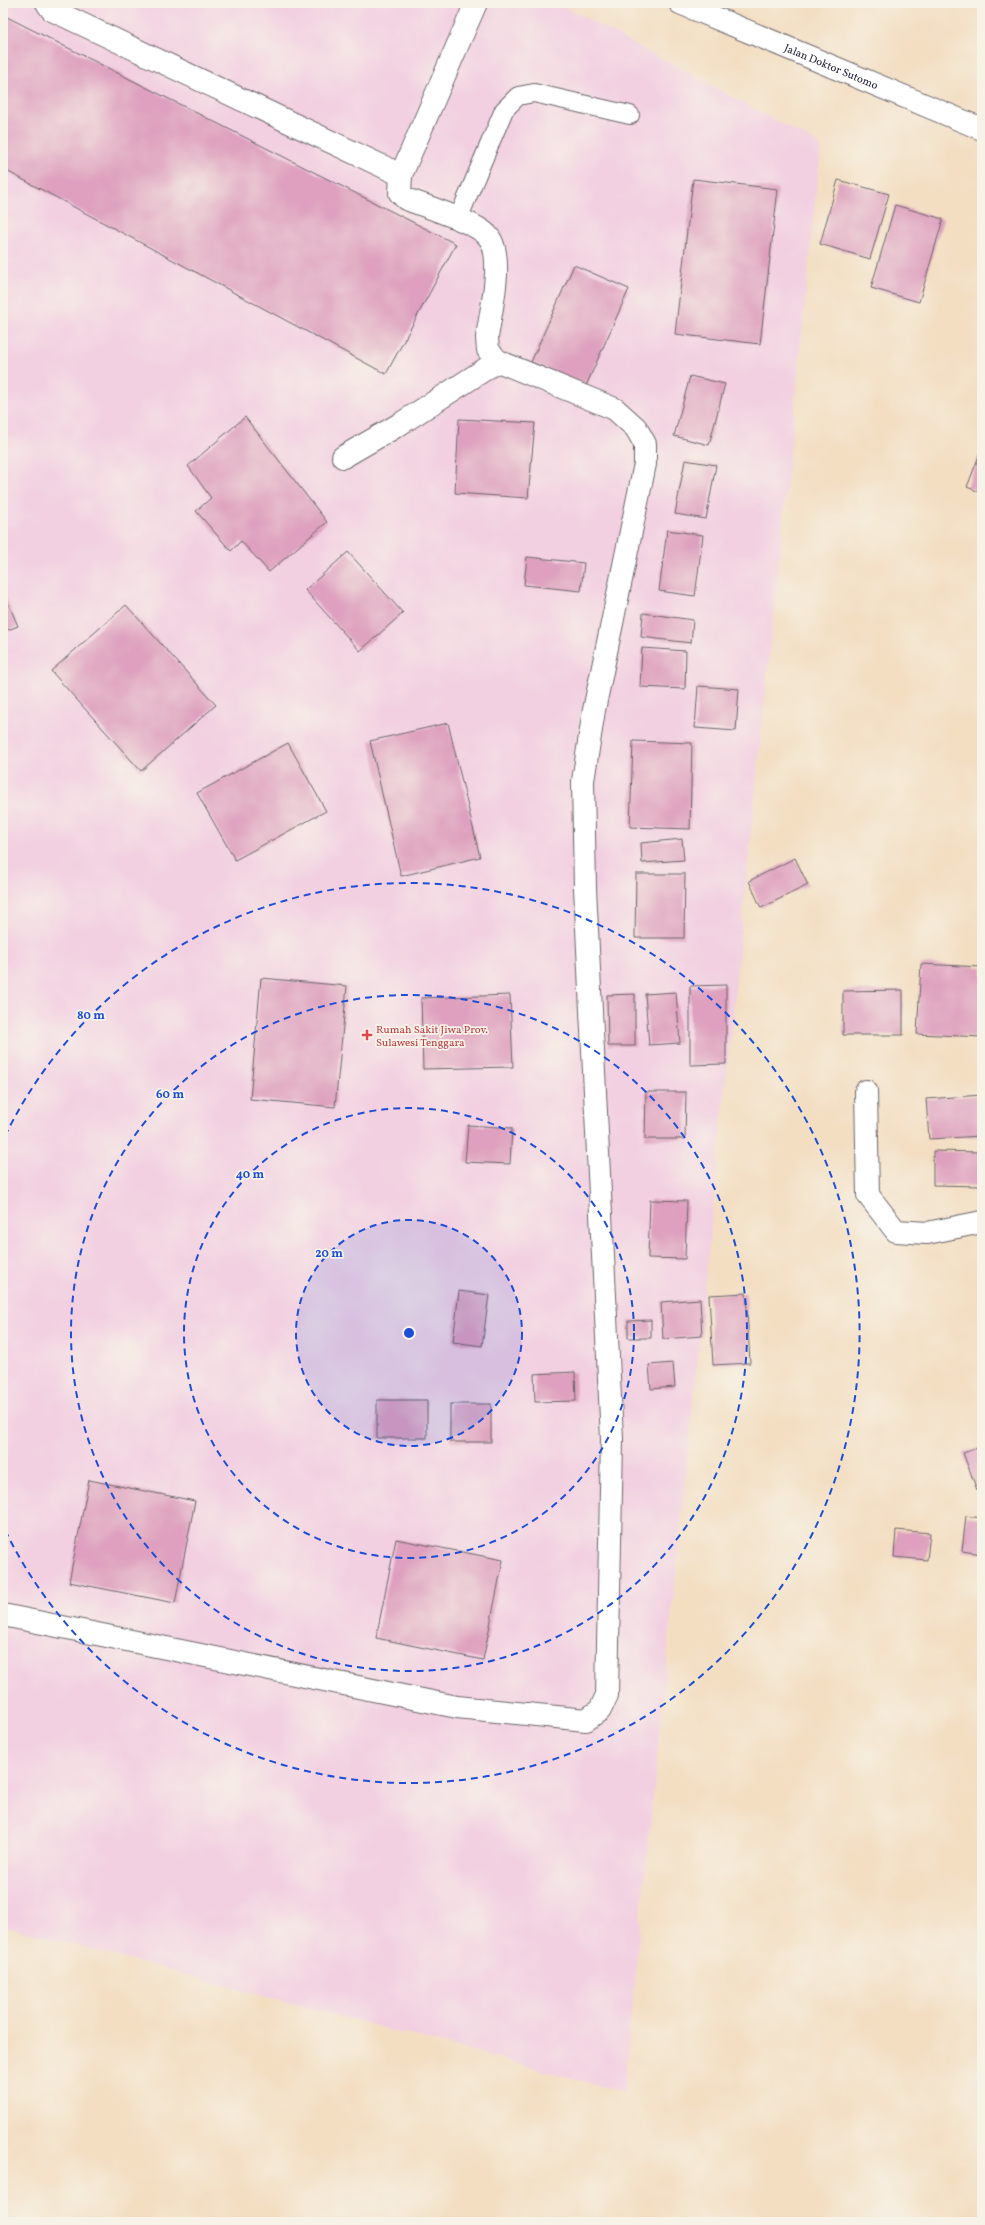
<svg xmlns="http://www.w3.org/2000/svg" width="985" height="2225" viewBox="0 0 985 2225" font-family="Vollkorn,serif">
<style>
.built{fill:#f2cfe1}
.building{fill:#dea0be}
.lines{fill:none;stroke-linecap:round;stroke-linejoin:round}
.service-casing{stroke:#6b646a;stroke-width:20}
.minor-casing{stroke:#6b646a;stroke-width:24}
.tertiary-casing{stroke:#6b646a;stroke-width:24}
.service{stroke:#fff;stroke-width:18}
.minor{stroke:#fff;stroke-width:22}
.tertiary{stroke:#fff;stroke-width:22}
.ring{fill:none;stroke:#1d4ed8;stroke-width:2;stroke-dasharray:7 5}
.health-dot{fill:#e0444e;stroke:#f7f3e8;stroke-width:1.5}
.labels{text-anchor:middle;stroke-width:3.5;stroke-linejoin:round;paint-order:stroke}
.street-label{font-size:11px;fill:#22223b;stroke:#f7f3e8}
.health-label{font-size:11px;fill:#be3a42;stroke:#f7f3e8;text-anchor:start}
.centre{fill:#1d4ed8;stroke:#f7f3e8;stroke-width:2}
.ring-label{font-size:12px;text-anchor:middle;font-weight:bold;fill:#1d4ed8;stroke:#f7f3e8;stroke-width:3.5;stroke-linejoin:round;paint-order:stroke}
</style>
<rect width="100%" height="100%" fill="#f7f3e8"/>
<filter id="ink" filterUnits="userSpaceOnUse"><feTurbulence type="fractalNoise" baseFrequency=".025" numOctaves="2"/><feDisplacementMap in="SourceGraphic" scale="8" xChannelSelector="R" yChannelSelector="G"/><feConvolveMatrix kernelMatrix="1 2 1 2 8 2 1 2 1" color-interpolation-filters="sRGB"/></filter>
<filter id="wash" filterUnits="userSpaceOnUse"><feTurbulence type="fractalNoise" baseFrequency=".012" numOctaves="4" result="noise"/><feDisplacementMap in="SourceGraphic" scale="16" xChannelSelector="R" yChannelSelector="G"/><feGaussianBlur stdDeviation="0.9" result="paint"/><feColorMatrix in="noise" values="0 0 0 0 0 0 0 0 0 0 0 0 0 0 0 0 0 1.4 0 .05"/><feComposite in="paint" operator="in"/></filter>
<g filter="url(#wash)">
<rect width="100%" height="100%" fill="#f3dec2"/>
<path class="built" d="M3 3H558L821 145 623 2092 3 1926Z"/>
<g id="blocks">
<g class="building">
<path d="M3 15 456 244 386 374 3 169Z"/>
<path d="M693 179 778 189 760 344 675 334Z"/>
<path d="M838 180 889 194 870 259 820 244Z"/>
<path d="M895 205 943 219 919 302 871 288Z"/>
<path d="M574 265 629 289 586 386 531 362Z"/>
<path d="M690 376 725 384 709 445 674 436Z"/>
<path d="M245 417 327 522 269 572 241 541 231 551 196 511 211 498 188 466Z"/>
<path d="M459 419 535 423 528 498 455 493Z"/>
<path d="M982 448V493L967 487Z"/>
<path d="M685 460 716 465 706 519 675 514Z"/>
<path d="M667 530 703 535 695 596 659 591Z"/>
<path d="M348 552 403 613 360 651 305 590Z"/>
<path d="M527 557 584 563 581 591 524 585Z"/>
<path d="M3 591 18 626 3 632Z"/>
<path d="M126 605 216 705 141 771 51 671Z"/>
<path d="M643 613 693 620 691 643 641 637Z"/>
<path d="M642 648 686 651 685 689 640 687Z"/>
<path d="M698 686 739 689 736 731 695 728Z"/>
<path d="M448 723 480 857 401 876 370 741Z"/>
<path d="M633 741 692 743 690 829 630 827Z"/>
<path d="M288 743 326 811 235 860 197 793Z"/>
<path d="M682 839 684 860 642 863 641 843Z"/>
<path d="M795 858 808 885 761 908 749 881Z"/>
<path d="M636 874H685L684 938H635Z"/>
<path d="M921 964 982 967V1037L917 1034Z"/>
<path d="M261 978 347 986 335 1107 250 1099Z"/>
<path d="M726 985V1064L690 1065V986Z"/>
<path d="M903 990V1035H843V991Z"/>
<path d="M676 992 680 1043 649 1045 645 994Z"/>
<path d="M635 994V1046H608L607 995Z"/>
<path d="M510 995 513 1067 423 1069 421 998Z"/>
<path d="M646 1092H686L685 1139H645Z"/>
<path d="M982 1095V1136L929 1139 926 1099Z"/>
<path d="M468 1125 512 1128 510 1164 465 1162Z"/>
<path d="M933 1151 982 1152V1186L933 1185Z"/>
<path d="M650 1200 687 1201 685 1259 648 1258Z"/>
<path d="M459 1291 489 1295 482 1346 453 1342Z"/>
<path d="M746 1293 750 1363 713 1365 709 1295Z"/>
<path d="M700 1299 702 1336 663 1339 661 1302Z"/>
<path d="M651 1320V1338H628V1321Z"/>
<path d="M673 1363 675 1387 651 1389 649 1365Z"/>
<path d="M575 1372 576 1401 535 1402 534 1374Z"/>
<rect x="377" y="1400" width="50" height="38"/>
<rect x="450" y="1404" width="41" height="38"/>
<path d="M982 1446V1488L977 1490 963 1453Z"/>
<path d="M89 1480 195 1501 175 1603 69 1582Z"/>
<path d="M966 1516 982 1518V1554L962 1551Z"/>
<path d="M896 1530 930 1533 927 1560 894 1557Z"/>
<path d="M396 1539 503 1560 483 1660 376 1638Z"/>
</g>
</g>
</g>
<g filter="url(#ink)">
<use href="#blocks" fill-opacity="0" stroke="#6b646a" stroke-width="1"/>
<g class="lines">
<defs>
<path id="service" d="M458 219 504 110 518 96 534 93 630 115"/>
<g id="minor">
<path d="M47 3 52 10 401 175"/>
<path d="M343 457 400 424 498 361"/>
<path d="M866 1091 868 1195 896 1231 927 1233 982 1222"/>
<path d="M3 1615 457 1707 586 1720 600 1710 607 1695 612 1439 585 888 583 781 594 710 645 464V444L636 428 615 409 498 361 488 350 487 338C490 313 506 254 487 235 475 222 425 206 406 199L400 193 401 175 476 3"/>
</g>
<g id="tertiary">
<path id="s1" d="M680 3 982 129"/>
</g>
</defs>
<use href="#service" class="service-casing"/>
<use href="#minor" class="minor-casing"/>
<use href="#tertiary" class="tertiary-casing"/>
<use href="#service" class="service"/>
<use href="#minor" class="minor"/>
<use href="#tertiary" class="tertiary"/>
</g>
</g>
<circle cx="409" cy="1333" r="113" fill="#1d4ed8" fill-opacity=".12"/>
<g class="ring">
<circle cx="409" cy="1333" r="113"/>
<circle cx="409" cy="1333" r="225"/>
<circle cx="409" cy="1333" r="338"/>
<path d="M5 1136A450 450 0 1 1 5 1530"/>
</g>
<path class="health-dot" d="M365 1029h4v4h4v4h-4v4h-4v-4h-4v-4h4z"/>
<g class="labels">
<g class="street-label">
<text dy="4" stroke="none"><textPath href="#s1" startOffset="164">Jalan Doktor Sutomo</textPath></text>
</g>
<g class="health-label">
<text x="376" y="1033">Rumah Sakit Jiwa Prov.<tspan x="376" dy="13">Sulawesi Tenggara</tspan></text>
</g>
</g>
<circle cx="409" cy="1333" r="6" class="centre"/>
<g class="ring-label">
<text x="91" y="1019">80 m</text>
<text x="170" y="1098">60 m</text>
<text x="250" y="1178">40 m</text>
<text x="329" y="1257">20 m</text>
</g>
<rect width="985" height="2225" fill="none" stroke="#f7f3e8" stroke-width="16"/>
</svg>
